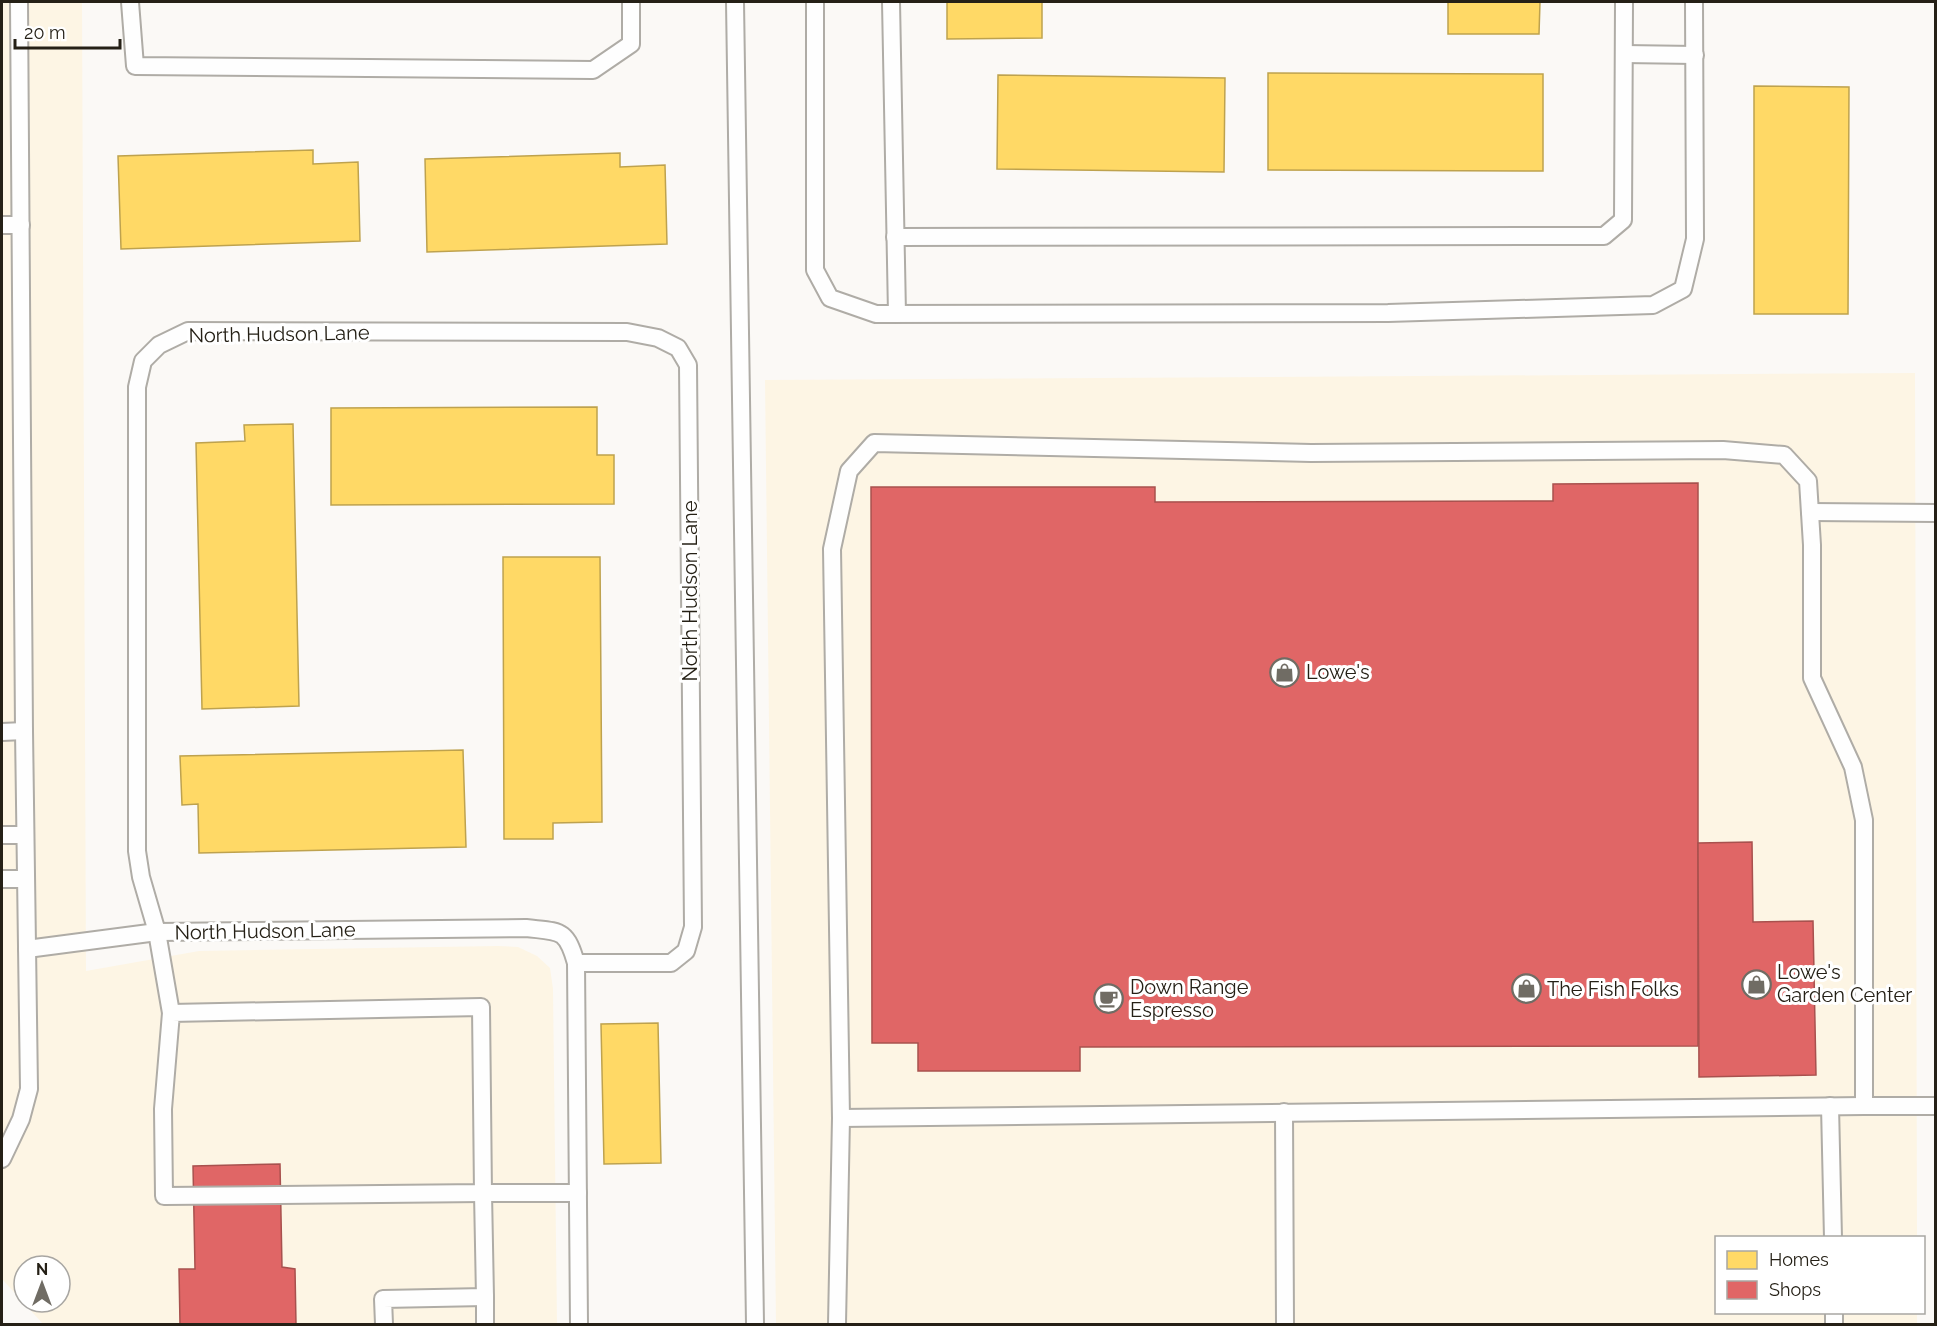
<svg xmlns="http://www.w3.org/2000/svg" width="1937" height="1326" viewBox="0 0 1937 1326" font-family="Raleway,sans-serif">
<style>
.built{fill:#fdf5e4;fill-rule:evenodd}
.homes{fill:#ffd966;stroke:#bea24e;stroke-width:1.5}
.shops{fill:#e06666;stroke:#a8514e;stroke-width:1.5}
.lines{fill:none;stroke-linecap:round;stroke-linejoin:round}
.lane-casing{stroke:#afaca6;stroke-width:20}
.lane{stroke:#fefefe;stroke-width:16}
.labels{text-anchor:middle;stroke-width:6;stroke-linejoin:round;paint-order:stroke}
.street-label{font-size:20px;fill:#252016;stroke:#fff}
.poi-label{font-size:20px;fill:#252016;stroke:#fff;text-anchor:start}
</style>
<rect width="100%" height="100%" fill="#fbf9f6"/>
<g class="built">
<path d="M2 2H82L86 971 199 951 498 946 518 947 537 956 550 968 553 989 557 1324H43L2 1279ZM24 1266H60V1302H24Z"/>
<path d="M1915 373 1917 1237 1716 1238V1312L1917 1313V1324H776L765 380Z"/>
</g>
<g class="homes">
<path d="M947 2H1042V38L947 39Z"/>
<path d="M1448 2H1540L1539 34H1448Z"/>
<path d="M1268 73 1543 74V171L1268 170Z"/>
<path d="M998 75 1225 78 1224 172 997 169Z"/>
<path d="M1754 86 1849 87 1848 314H1754Z"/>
<path d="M313 150V164L358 162 360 241 121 249 118 156Z"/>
<path d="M620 153V167L665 165 667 244 427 252 425 159Z"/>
<path d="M597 407V455H614V504L331 505V408Z"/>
<path d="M293 424 299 706 202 709 196 443 245 441 244 425Z"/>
<path d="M503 557H600L602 822 553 823V839H504Z"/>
<path d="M463 750 466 847 199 853 198 804 182 805 180 756Z"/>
<path d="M658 1023 661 1163 604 1164 601 1024Z"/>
</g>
<g class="shops">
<path d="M1698 483V1046L1080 1047V1071H918V1043H872L871 487H1155V502L1553 501V484Z"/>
<path d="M1752 842 1753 922 1813 921 1816 1075 1699 1077 1698 843Z"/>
<path d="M280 1164 282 1267 295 1269 296 1324H180L179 1269H195L193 1166Z"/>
</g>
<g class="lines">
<defs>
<g id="lane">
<path d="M130 2 135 66 593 70 631 44V2"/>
<path d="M735 2 755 1324"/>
<path d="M815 2V270L830 298 876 314 1388 313 1653 305 1683 289 1695 239 1694 2"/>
<path d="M891 2 897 314"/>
<path d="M1624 54 1695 55"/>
<path d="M2 225H21"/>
<path d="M895 237 1604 236 1623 220 1624 2"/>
<path d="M1810 512 1936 513"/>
<path d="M2 732 24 731"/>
<path d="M2 835H25"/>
<path d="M2 879H26"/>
<path d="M27 949 157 932 171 1013"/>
<path d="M576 963H671L686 951 693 927 688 365 678 348 658 338 627 332 188 331 159 345 143 361 137 387V851L141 877 157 932 526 928C560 932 566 928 576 963L579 1324"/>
<path d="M481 1007 483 1193 164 1196 163 1109 171 1013Z"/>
<path d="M1830 1106 1833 1238"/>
<path d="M1284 1112 1285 1324"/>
<path d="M841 1118 1864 1106"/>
<path d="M2 1159 21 1119 29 1089 24 731 19 2"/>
<path d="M485 1297V1324"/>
<path d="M1834 1312V1324"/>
<path d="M384 1324 383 1299 485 1297 483 1193H578"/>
<path d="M837 1324 841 1118 832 549 849 471 874 443 1311 453 1723 450 1784 455 1808 481 1812 545V678L1853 767 1864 820V1106H1936"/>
</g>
</defs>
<use href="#lane" class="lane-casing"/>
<use href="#lane" class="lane"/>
</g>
<defs>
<symbol id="shop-ring" viewBox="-11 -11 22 22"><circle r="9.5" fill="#fff" stroke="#706c64" stroke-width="1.5"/><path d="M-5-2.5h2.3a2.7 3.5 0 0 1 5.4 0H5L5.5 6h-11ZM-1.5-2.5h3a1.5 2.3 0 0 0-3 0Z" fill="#706c64"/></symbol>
<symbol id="cafe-ring" viewBox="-11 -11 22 22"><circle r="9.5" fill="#fff" stroke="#706c64" stroke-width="1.5"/><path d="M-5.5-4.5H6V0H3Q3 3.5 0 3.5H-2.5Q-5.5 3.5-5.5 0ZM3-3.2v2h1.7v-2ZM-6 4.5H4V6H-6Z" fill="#706c64"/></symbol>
</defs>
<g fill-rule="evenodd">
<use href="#shop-ring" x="1268" y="656" width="33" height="33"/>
<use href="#shop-ring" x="1740" y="968" width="33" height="33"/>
<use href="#shop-ring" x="1510" y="972" width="33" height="33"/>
<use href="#cafe-ring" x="1092" y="982" width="33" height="33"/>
</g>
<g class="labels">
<g class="street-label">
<text transform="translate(279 334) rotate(-1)" y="7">North Hudson Lane</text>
<text transform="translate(690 591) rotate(-90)" y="7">North Hudson Lane</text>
<text transform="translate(265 931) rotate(-1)" y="7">North Hudson Lane</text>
</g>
<g class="poi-label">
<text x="1306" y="679">Lowe's</text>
<text x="1777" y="979">Lowe's<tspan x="1777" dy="23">Garden Center</tspan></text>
<text x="1130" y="994">Down Range<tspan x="1130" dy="23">Espresso</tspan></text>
<text x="1547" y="996">The Fish Folks</text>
</g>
</g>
<rect width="1937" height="1326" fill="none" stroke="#252016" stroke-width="6"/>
<rect x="1715" y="1236" width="210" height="78" fill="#ffffff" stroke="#a8a6a2" stroke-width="1.5"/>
<rect x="1727" y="1251" width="30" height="18" fill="#ffd966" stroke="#a8a6a2" stroke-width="1.5"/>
<text x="1769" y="1266" font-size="18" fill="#252016">Homes</text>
<rect x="1727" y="1281" width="30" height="18" fill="#e06666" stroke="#a8a6a2" stroke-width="1.5"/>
<text x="1769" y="1296" font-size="18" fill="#252016">Shops</text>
<g transform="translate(42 1284)"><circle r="28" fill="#ffffff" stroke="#a8a6a2" stroke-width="1.5"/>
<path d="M0-4.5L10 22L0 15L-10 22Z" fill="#706c64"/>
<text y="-9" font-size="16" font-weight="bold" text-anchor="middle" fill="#252016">N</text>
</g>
<path d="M15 39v9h105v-9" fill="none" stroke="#252016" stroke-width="3"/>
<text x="24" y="39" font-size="18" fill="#252016" stroke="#ffffff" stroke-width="4.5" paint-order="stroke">20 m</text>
</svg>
